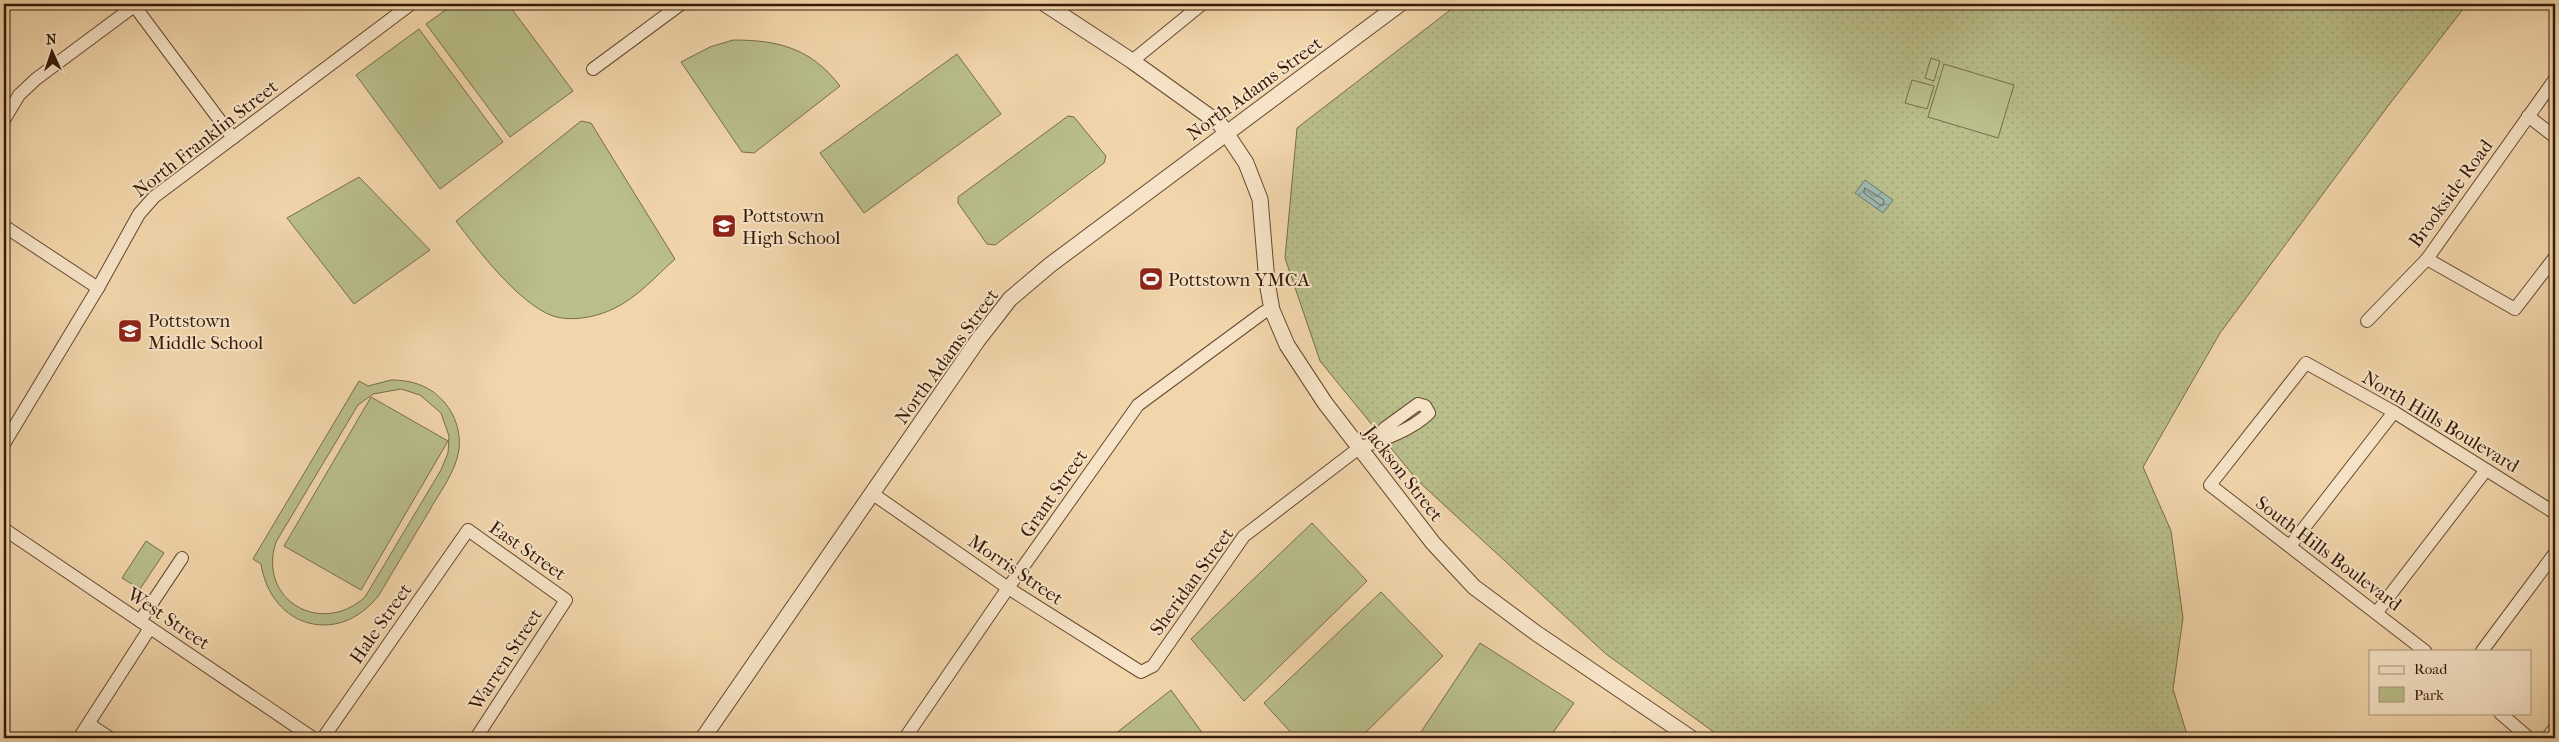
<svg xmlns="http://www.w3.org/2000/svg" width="2559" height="742" viewBox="0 0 2559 742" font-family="'IM FELL French Canon',serif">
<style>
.grass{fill:url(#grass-dots);stroke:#786c48}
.park{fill:#b9be8a;stroke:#786c48;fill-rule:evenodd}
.water{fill:url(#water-waves);stroke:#73786c}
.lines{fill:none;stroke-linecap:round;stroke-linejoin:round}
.shore{stroke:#69685b;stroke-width:1}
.minor-casing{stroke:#654830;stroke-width:14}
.tertiary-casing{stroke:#654830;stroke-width:17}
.minor{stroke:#f7e4c8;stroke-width:12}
.tertiary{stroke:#f7e4c8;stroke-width:15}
.labels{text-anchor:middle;stroke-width:4;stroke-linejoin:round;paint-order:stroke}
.street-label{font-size:19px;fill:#361907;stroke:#f7e4c8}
.poi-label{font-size:19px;fill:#361907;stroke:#f7e4c8;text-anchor:start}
</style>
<defs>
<pattern id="grass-dots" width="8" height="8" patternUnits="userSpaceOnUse" patternTransform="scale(1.25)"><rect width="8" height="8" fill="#b9be8a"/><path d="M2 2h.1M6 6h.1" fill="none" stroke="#a0a376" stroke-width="1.8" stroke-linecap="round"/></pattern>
<pattern id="water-waves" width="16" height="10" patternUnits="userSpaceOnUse" patternTransform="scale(1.25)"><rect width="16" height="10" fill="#9cb8af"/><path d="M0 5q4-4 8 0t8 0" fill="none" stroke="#80958c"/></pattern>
</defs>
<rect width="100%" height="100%" fill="#f2d6ab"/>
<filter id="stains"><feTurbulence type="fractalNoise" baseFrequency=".004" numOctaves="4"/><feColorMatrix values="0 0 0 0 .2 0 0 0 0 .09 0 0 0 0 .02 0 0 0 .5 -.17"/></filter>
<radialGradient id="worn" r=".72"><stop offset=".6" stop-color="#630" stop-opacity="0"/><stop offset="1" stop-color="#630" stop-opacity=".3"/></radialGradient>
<path class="grass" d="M1458 4H2467L2388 106 2220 333 2143 467 2171 531 2183 618 2173 689 2188 738H1722L1606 654 1417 480 1320 361 1285 258 1297 128Z"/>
<g class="park">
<path d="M454 4H508L573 91 510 137 426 24Z"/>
<path d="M419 29 503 142 440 189 356 75Z"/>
<path d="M733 40C778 40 811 48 840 86L754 153 742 152 681 62 710 47Z"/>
<path d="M957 54 1001 114 864 213 820 153Z"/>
<path d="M1931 58 1940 61 1934 81 1925 78Z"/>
<path d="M1944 64 2014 85 1998 138 1928 117Z"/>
<path d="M1912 80 1934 86 1927 109 1905 103Z"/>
<path d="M1068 116 1074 117 1106 156 1104 163 995 245 987 244 958 203V197Z"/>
<path d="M581 121 591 123 675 259C656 276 637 298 613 309 596 317 572 322 553 316 519 304 477 249 456 221Z"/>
<path d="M359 177 430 250 354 304 287 218Z"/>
<path d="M391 380C412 380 431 386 445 403 455 415 461 432 459 449 456 472 439 493 428 513 411 541 395 568 379 595 339 647 271 628 261 564L253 559 359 381 368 386ZM401 389 420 395 441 413 449 436 448 453 441 470 365 597C321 637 257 600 276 542L358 405 373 394Z"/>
<path d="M371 397 448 441 361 590 284 546Z"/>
<path d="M1312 523 1367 581 1244 701 1191 639Z"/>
<path d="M146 541 164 553 140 589 122 578Z"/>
<path d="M1381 592 1443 656 1360 738H1296L1264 703Z"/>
<path d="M1480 643 1574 703 1549 738H1417Z"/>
<path d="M1171 690 1206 738H1110Z"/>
<path d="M1615 732 1642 738H1590Z"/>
</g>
<path class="water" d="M1865 180 1893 200 1883 213 1855 193Z"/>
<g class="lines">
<path class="shore" d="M1865 188 1884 200 1883 205H1880L1864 193Z"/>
<defs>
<g id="minor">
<path d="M133 4 233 138"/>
<path d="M1132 61 1202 4"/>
<path d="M593 69 681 4"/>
<path d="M2528 116 2555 137"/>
<path d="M4 120 19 95 36 79 137 4"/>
<path d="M4 226 98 288"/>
<path d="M2427 259 2515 309 2555 257"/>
<path d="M2367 321 2427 259 2555 79"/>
<path d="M4 444 98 288 139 214 154 197 411 4"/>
<path d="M873 494 1008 588 1141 672 1153 666 1244 536 1359 448C1382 440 1412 430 1429 413L1425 406 1418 404 1385 428 1372 443"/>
<path d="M4 529 313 738"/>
<path d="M2290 546 2394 412"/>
<path d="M2377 612 2486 470"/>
<path d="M140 621 182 558"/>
<path d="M2425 651 2210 485 2306 363 2394 412 2555 513"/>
<path d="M2482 651 2555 553"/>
<path d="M2500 713 2529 738"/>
<path d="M89 724 110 738"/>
<path d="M79 738 150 628"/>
<path d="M323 738 468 530 566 600 476 738"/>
<path d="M905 738 1008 588 1138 405 1264 312 1272 310"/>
</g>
<g id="tertiary">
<path d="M1045 4 1132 61 1220 124 1246 163 1260 199 1267 282 1272 310 1287 345 1325 403 1433 543 1474 587 1536 633 1691 738"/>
<path d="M703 738 978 340 1010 299 1050 265 1400 4"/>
<path d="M2549 738 2555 730"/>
</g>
</defs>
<use href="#minor" class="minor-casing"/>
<use href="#tertiary" class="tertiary-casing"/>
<use href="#minor" class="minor"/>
<use href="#tertiary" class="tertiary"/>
</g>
<defs>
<symbol id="school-square" viewBox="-11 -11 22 22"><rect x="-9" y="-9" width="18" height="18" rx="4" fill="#8f2418" stroke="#f7e4c8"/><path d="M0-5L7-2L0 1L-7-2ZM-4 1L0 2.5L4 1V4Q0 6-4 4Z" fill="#fff"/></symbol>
<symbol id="stadium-square" viewBox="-11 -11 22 22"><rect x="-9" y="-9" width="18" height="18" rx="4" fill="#8f2418" stroke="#f7e4c8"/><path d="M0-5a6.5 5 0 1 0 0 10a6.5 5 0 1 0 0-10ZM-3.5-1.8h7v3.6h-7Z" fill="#fff"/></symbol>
</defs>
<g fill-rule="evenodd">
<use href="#school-square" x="710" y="212" width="28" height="28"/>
<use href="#stadium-square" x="1137" y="265" width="28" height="28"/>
<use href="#school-square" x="116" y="317" width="28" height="28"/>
</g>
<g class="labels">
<g class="street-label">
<text transform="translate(1254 88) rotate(-36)" y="7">North Adams Street</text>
<text transform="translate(205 138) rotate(-38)" y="7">North Franklin Street</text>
<text transform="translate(2450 193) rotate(-54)" y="7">Brookside Road</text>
<text transform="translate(946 356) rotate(-54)" y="7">North Adams Street</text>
<text transform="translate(2441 421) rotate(31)" y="7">North Hills Boulevard</text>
<text transform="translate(1404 473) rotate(52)" y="7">Jackson Street</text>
<text transform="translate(1053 493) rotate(-55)" y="7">Grant Street</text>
<text transform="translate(528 550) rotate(35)" y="7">East Street</text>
<text transform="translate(2329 553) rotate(37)" y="7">South Hills Boulevard</text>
<text transform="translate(1016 569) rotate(34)" y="7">Morris Street</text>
<text transform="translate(1191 581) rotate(-54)" y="7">Sheridan Street</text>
<text transform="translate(169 618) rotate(34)" y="7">West Street</text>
<text transform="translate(380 623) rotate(-55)" y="7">Hale Street</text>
<text transform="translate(505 659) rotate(-57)" y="7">Warren Street</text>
</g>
<g class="poi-label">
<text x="742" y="222">Pottstown<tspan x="742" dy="22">High School</tspan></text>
<text x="1168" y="286">Pottstown YMCA</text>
<text x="148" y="327">Pottstown<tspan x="148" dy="22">Middle School</tspan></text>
</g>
</g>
<rect width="2559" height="742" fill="none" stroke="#f2d6ab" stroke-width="20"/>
<rect x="5" y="5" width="2549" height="732" fill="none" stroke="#361907" stroke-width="2.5"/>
<rect x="10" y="10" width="2539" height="722" fill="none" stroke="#361907"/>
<rect x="2369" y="650" width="162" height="65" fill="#f7e4c8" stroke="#aa937b"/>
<rect x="2379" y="666" width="25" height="8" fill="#f7e4c8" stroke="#aa937b"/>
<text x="2414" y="674" font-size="15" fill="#361907">Road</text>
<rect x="2379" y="687" width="25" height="15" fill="#b9be8a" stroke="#aa937b"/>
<text x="2414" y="700" font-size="15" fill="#361907">Park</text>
<g transform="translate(52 52) rotate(357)" stroke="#f7e4c8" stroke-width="4" paint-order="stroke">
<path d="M0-4L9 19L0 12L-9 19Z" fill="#361907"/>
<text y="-8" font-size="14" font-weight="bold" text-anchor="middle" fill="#361907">N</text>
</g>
<rect width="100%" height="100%" filter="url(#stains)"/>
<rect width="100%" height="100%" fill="url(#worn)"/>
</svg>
